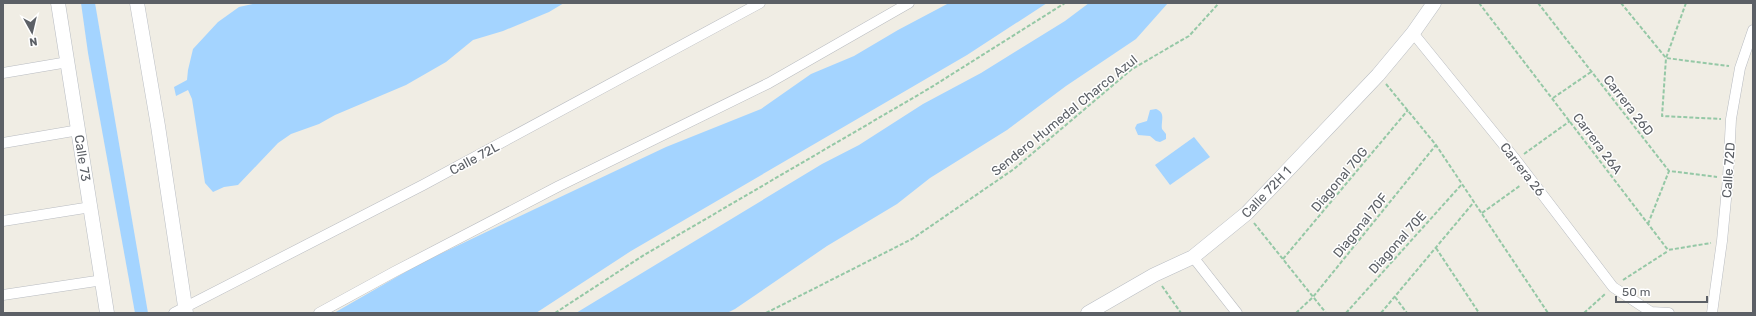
<svg xmlns="http://www.w3.org/2000/svg" width="1756" height="316" viewBox="0 0 1756 316" font-family="Rubik,sans-serif">
<style>
.water{fill:#a4d4ff}
.lines{fill:none;stroke-linecap:round;stroke-linejoin:round}
.street-casing{stroke:#b9bcc1;stroke-width:11}
.secondary-casing{stroke:#b9bdc3;stroke-width:15}
.path{stroke:#95c8a6;stroke-width:2;stroke-dasharray:4 2;stroke-linecap:butt}
.street{stroke:#fff;stroke-width:10}
.secondary{stroke:#fff;stroke-width:14}
.labels{text-anchor:middle;stroke-width:3;stroke-linejoin:round;paint-order:stroke}
.street-label{font-size:13px;fill:#5c6066;stroke:#fff}
</style>
<rect width="100%" height="100%" fill="#f0ede4"/>
<g class="water">
<path d="M81 3H95L148 313H135L88 53Z"/>
<path d="M257 3H564L549 12 503 31 473 40 446 62 406 85 335 115 319 124 291 134 278 143 238 185 224 187 213 192 205 183 192 99 188 90 176 96 174 87 187 80 188 70 193 49 218 22 239 7Z"/>
<path d="M949 3H1047L967 55 631 251 536 313H334L421 263 666 147 761 109 811 74 854 56 898 30Z"/>
<path d="M1089 3H1168L1136 39 1066 86 1007 130 930 178 897 204 827 246 735 309 727 313H576L822 164 859 145 923 104 981 73 1065 21Z"/>
<path d="M1156 109C1166 113 1161 120 1162 129L1166 134V139L1160 142 1156 141 1150 136 1138 135 1135 128 1137 124 1147 121 1150 110Z"/>
<path d="M1194 137 1210 157 1170 185 1155 165Z"/>
</g>
<g class="lines">
<defs>
<g id="street">
<path d="M1413 33 1516 160 1613 287 1651 312 1669 313"/>
<path d="M3 73 68 62"/>
<path d="M3 143 79 130"/>
<path d="M3 221 91 207"/>
<path d="M1193 257 1237 313"/>
<path d="M3 295 103 280"/>
<path d="M174 313 423 185 760 3"/>
<path d="M319 313 394 272 559 186 769 83 909 3"/>
<path d="M1712 313 1722 241 1728 178 1731 119 1740 68 1753 30"/>
</g>
<g id="secondary">
<path d="M58 3 107 313"/>
<path d="M137 3 158 126 186 313"/>
<path d="M1088 313 1154 275 1193 257 1247 213 1378 75 1413 33 1434 3"/>
</g>
</defs>
<use href="#street" class="street-casing"/>
<use href="#secondary" class="secondary-casing"/>
<g class="path">
<path d="M1479 3 1668 250 1711 243"/>
<path d="M1538 3 1669 171 1717 177"/>
<path d="M1621 3 1666 58 1729 66"/>
<path d="M1686 3 1666 58 1662 116 1721 119"/>
<path d="M1386 84 1436 145 1548 313"/>
<path d="M1553 98 1591 72"/>
<path d="M1524 154 1570 121"/>
<path d="M1482 213 1521 185"/>
<path d="M1254 223 1326 313"/>
<path d="M1648 224 1669 171"/>
<path d="M1436 248 1479 313"/>
<path d="M1283 259 1408 110"/>
<path d="M1623 280 1668 251"/>
<path d="M1162 286 1181 313"/>
<path d="M1395 297 1407 313"/>
<path d="M555 313 644 255 930 88 1065 3"/>
<path d="M766 313 912 239 1014 169 1132 69 1189 36 1219 3"/>
<path d="M1296 313 1313 297 1436 145"/>
<path d="M1346 313 1462 184"/>
<path d="M1381 313 1474 202"/>
<path d="M1584 313 1605 294"/>
</g>
<use href="#street" class="street"/>
<use href="#secondary" class="secondary"/>
</g>
<g class="labels">
<g class="street-label">
<text transform="translate(1629 105) rotate(52)" y="5">Carrera 26D</text>
<text transform="translate(1064 115) rotate(-39)" y="5">Sendero Humedal Charco Azul</text>
<text transform="translate(1598 143) rotate(53)" y="5">Carrera 26A</text>
<text transform="translate(83 158) rotate(81)" y="5">Calle 73</text>
<text transform="translate(474 158) rotate(-28)" y="5">Calle 72L</text>
<text transform="translate(1523 169) rotate(52)" y="5">Carrera 26</text>
<text transform="translate(1728 170) rotate(-86)" y="5">Calle 72D</text>
<text transform="translate(1339 179) rotate(-50)" y="5">Diagonal 70G</text>
<text transform="translate(1266 192) rotate(-46)" y="5">Calle 72H 1</text>
<text transform="translate(1360 225) rotate(-51)" y="5">Diagonal 70F</text>
<text transform="translate(1397 242) rotate(-48)" y="5">Diagonal 70E</text>
</g>
</g>
<rect width="1756" height="316" fill="none" stroke="#5c6066" stroke-width="8"/>
<g transform="translate(32 32) rotate(172)" stroke="#ffffff" stroke-width="3" paint-order="stroke">
<path d="M0-3L7 15L0 10L-7 15Z" fill="#5c6066"/>
<text y="-6" font-size="11" font-weight="bold" text-anchor="middle" fill="#5c6066">N</text>
</g>
<path d="M1616 296v6h91v-6" fill="none" stroke="#5c6066" stroke-width="2"/>
<text x="1622" y="296" font-size="12" fill="#5c6066" stroke="#ffffff" stroke-width="3" paint-order="stroke">50 m</text>
</svg>
